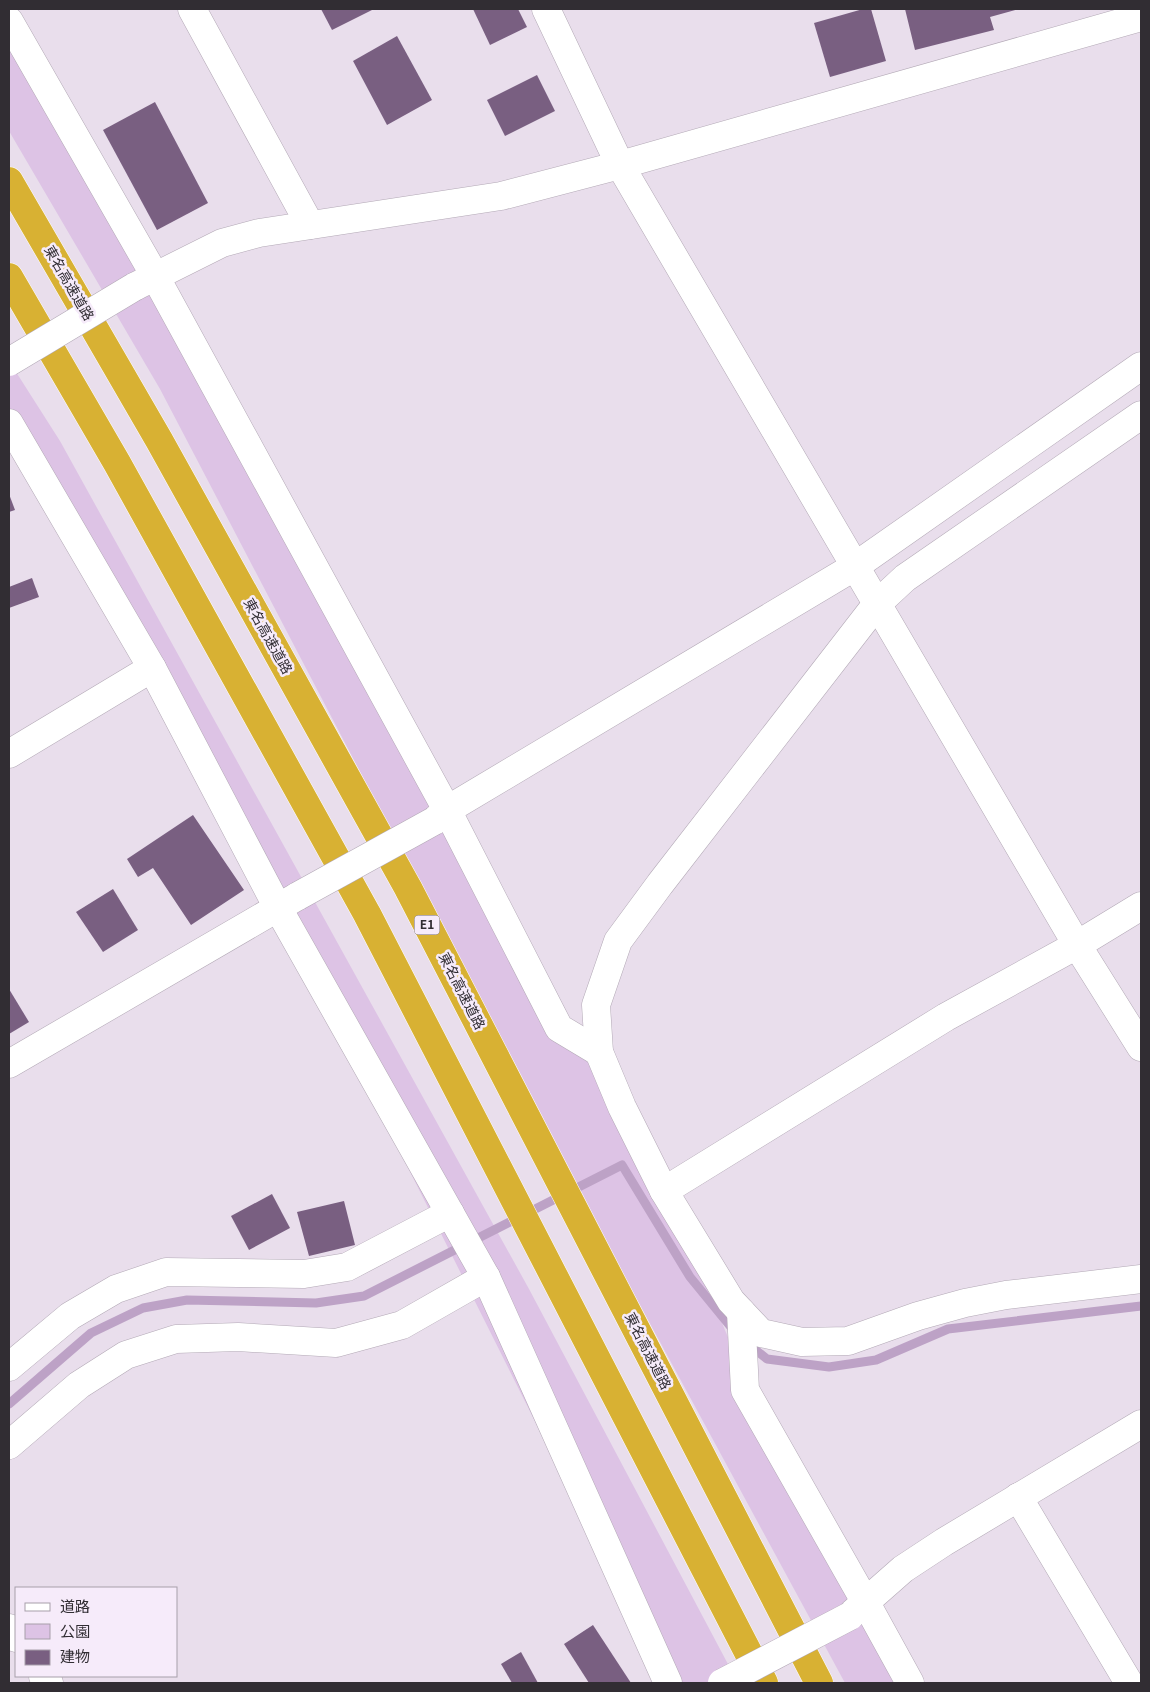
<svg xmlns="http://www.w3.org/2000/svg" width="1150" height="1692" viewBox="0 0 1150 1692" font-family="Georgia,'Noto Sans JP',serif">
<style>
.green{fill:#ddc3e5}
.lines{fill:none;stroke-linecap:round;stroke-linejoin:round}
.stream{stroke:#bda2c6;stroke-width:9}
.building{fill:#795f81}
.minor-casing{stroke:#b3a9b6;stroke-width:29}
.tertiary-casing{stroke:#b3a9b6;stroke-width:29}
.motorway-casing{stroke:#fff;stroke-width:29}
.minor{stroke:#fff;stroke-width:28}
.tertiary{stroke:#fff;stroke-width:28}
.motorway{stroke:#d8b133;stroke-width:28}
.minor-bridge-casing{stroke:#b3a9b6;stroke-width:29;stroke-linecap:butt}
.tertiary-bridge-casing{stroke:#b3a9b6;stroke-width:29;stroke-linecap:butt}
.minor-bridge{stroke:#fff;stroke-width:28}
.tertiary-bridge{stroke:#fff;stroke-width:28}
.labels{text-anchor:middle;stroke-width:5;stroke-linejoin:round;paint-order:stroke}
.shield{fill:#f6ebfa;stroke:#6c666f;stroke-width:1}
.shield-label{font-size:12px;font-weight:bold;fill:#312d33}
.street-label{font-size:14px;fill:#312d33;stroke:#f6ebfa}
</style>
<rect width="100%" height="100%" fill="#e9deec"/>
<g class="green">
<path d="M9 26 559 1028 599 1052 675 1209 791 1490 904 1683H845L609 1248 160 389 9 131Z"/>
<path d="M9 361 60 441 529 1289 738 1683H666L278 908 9 424Z"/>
</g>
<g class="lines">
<g class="stream">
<path d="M748 1344 767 1359 829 1367 876 1360 948 1329 1141 1306"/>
<path d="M9 1404 91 1333 143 1308 187 1300 316 1303 364 1296 622 1165 690 1277 735 1332"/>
</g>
</g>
<g class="building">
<path d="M321 9H371L372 10 332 30Z"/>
<path d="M473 9H518L527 27 490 45Z"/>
<path d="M863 9H871L886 61 830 77 814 23Z"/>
<path d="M905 9H1019L990 17 994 30 915 50Z"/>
<path d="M397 36 432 100 387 125 353 61Z"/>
<path d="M537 75 555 111 505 136 487 100Z"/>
<path d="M155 102 208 203 157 230 103 130Z"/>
<path d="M9 494 15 510 9 512Z"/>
<path d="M32 578 39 597 9 608V587Z"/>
<path d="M193 815 244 890 191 925 153 868 138 877 127 859Z"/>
<path d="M113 889 138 930 103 952 76 912Z"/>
<path d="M9 989 29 1022 9 1034Z"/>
<path d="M272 1194 290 1228 249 1250 231 1216Z"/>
<path d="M344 1201 355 1245 309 1256 297 1212Z"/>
<path d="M593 1625 631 1683H589L564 1644Z"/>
<path d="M521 1652 538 1683H512L501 1664Z"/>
</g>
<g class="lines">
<defs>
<g id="minor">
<path d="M192 9 310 225"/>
<path d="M9 21 155 276 447 810 559 1028 599 1052"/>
<path d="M1141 415 905 578 876 605 660 884 618 941 596 1005 599 1052 622 1107 664 1191 731 1301 761 1333 802 1342 848 1341 918 1316 965 1303 1006 1295 1141 1279"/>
<path d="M9 423 152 668 278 908 486 1277 668 1683"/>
<path d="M9 754 152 668"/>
<path d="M434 821 447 810 854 567 1141 366"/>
<path d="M664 1191 946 1017 1077 945 1141 906"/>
<path d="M741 1312 745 1390 866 1603 910 1683"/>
<path d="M9 1367 70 1316 116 1289 166 1272 304 1274 347 1267 450 1213"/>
<path d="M9 1445 79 1385 126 1355 176 1339 238 1337 336 1343 402 1325 486 1277"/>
<path d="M1018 1497 1129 1683"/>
<path d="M853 1613 903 1569 944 1542 1141 1424"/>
</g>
<g id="tertiary">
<path d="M546 9 620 165 1077 945 1141 1047"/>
<path d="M134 287 222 243 259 233 501 196 620 165 1141 17"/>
<path d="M9 1064 298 896"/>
<path d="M9 1628 16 1638"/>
<path d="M43 1676 49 1683"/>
</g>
<g id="motorway">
<path d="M9 181 159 440 408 888 819 1683"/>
<path d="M9 277 117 463 367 914 764 1683"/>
</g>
</defs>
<use href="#minor" class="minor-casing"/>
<use href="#tertiary" class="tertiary-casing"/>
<use href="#motorway" class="motorway-casing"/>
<use href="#minor" class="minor"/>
<use href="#tertiary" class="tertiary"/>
<use href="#motorway" class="motorway"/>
<defs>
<path id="minor-bridge" d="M722 1683 850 1616"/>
<g id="tertiary-bridge">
<path d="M9 362 134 287"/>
<path d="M298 896 434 821"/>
</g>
</defs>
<use href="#minor-bridge" class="minor-bridge-casing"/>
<use href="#tertiary-bridge" class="tertiary-bridge-casing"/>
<use href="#minor-bridge" class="minor-bridge"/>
<use href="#tertiary-bridge" class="tertiary-bridge"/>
</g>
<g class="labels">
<rect class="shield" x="414.5" y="915.5" width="25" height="19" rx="4"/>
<g class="shield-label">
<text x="427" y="929">E1</text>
</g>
<g class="street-label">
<text transform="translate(69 283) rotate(60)" y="5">東名高速道路</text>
<text transform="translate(268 636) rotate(61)" y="5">東名高速道路</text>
<text transform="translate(462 991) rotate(63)" y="5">東名高速道路</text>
<text transform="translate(648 1351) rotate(63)" y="5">東名高速道路</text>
</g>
</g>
<rect width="1150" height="1692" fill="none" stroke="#312d33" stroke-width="20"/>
<rect x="15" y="1587" width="162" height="90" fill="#f6ebfa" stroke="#a79faa"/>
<rect x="25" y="1603" width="25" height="8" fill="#ffffff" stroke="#a79faa"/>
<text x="60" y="1612" font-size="15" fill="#312d33">道路</text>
<rect x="25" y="1624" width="25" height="15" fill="#ddc3e5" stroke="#a79faa"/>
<text x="60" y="1637" font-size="15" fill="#312d33">公園</text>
<rect x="25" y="1650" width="25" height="15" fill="#795f81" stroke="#a79faa"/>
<text x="60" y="1662" font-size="15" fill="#312d33">建物</text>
</svg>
